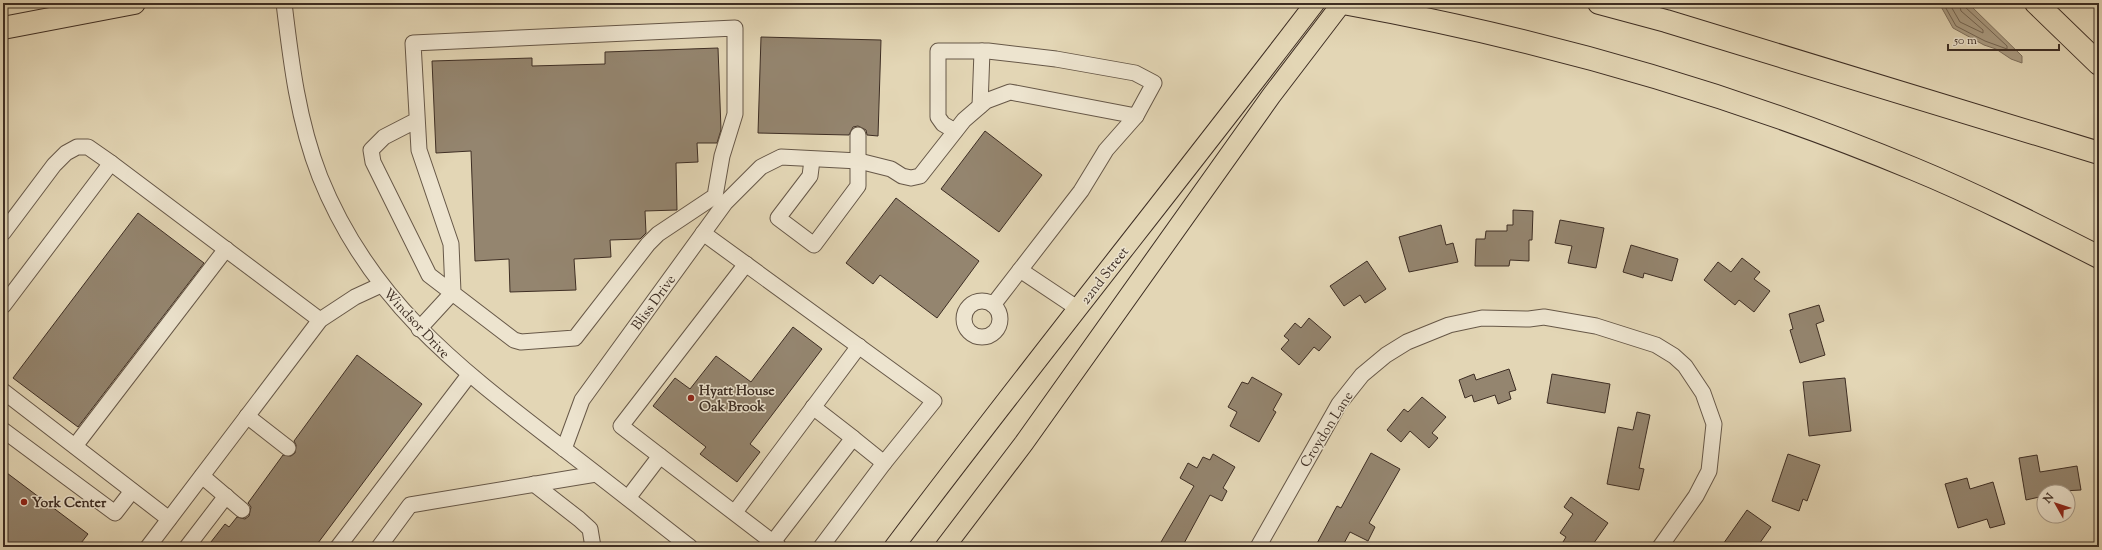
<svg xmlns="http://www.w3.org/2000/svg" width="2102" height="550" viewBox="0 0 2102 550" font-family="'Sorts Mill Goudy',serif">
<style>
.water{fill:#ab9d84;stroke:#7f715e}
.lines{fill:none;stroke-linecap:round;stroke-linejoin:round}
.shore{stroke:#746654;stroke-width:1}
.building{fill:#94856f;stroke:#3e2e24}
.minor-casing{stroke:#675848;stroke-width:17}
.major-casing{stroke:#3e2e24;stroke-width:21}
.highway-casing{stroke:#3e2e24;stroke-width:24}
.minor{stroke:#ede4cf;stroke-width:15}
.major{stroke:#e3d6b5;stroke-width:19}
.highway{stroke:#e3d6b5;stroke-width:22}
.poi-dot{fill:#8f2418;stroke:#ede4cf;stroke-width:1.5}
.labels{text-anchor:middle;stroke-width:3;stroke-linejoin:round;paint-order:stroke}
.street-label{font-size:14px;fill:#3e2e24;stroke:#ede4cf}
.poi-label{font-size:14px;font-weight:bold;fill:#3e2e24;stroke:#ede4cf;text-anchor:start}
</style>
<rect width="100%" height="100%" fill="#e3d6b5"/>
<filter id="stains"><feTurbulence type="fractalNoise" baseFrequency=".005" numOctaves="4"/><feColorMatrix values="0 0 0 0 .2 0 0 0 0 .09 0 0 0 0 .02 0 0 0 .5 -.17"/></filter>
<radialGradient id="worn" r=".72"><stop offset=".6" stop-color="#630" stop-opacity="0"/><stop offset="1" stop-color="#630" stop-opacity=".3"/></radialGradient>
<path class="water" d="M1939 3H1965L1972 7 2022 56V63L2011 59 1996 49 1984 45 1953 28Z"/>
<g class="lines">
<g class="shore">
<path d="M1943 3 1956 26 1985 41 2007 49V46L1965 7 1964 3"/>
<path d="M1949 3 1960 22 1983 33V30L1961 11 1959 3"/>
</g>
</g>
<g class="building">
<path d="M761 37 881 40 878 136 867 135 866 130 858 126 853 127 849 135 758 133Z"/>
<path d="M718 48 721 130 717 143H697L698 162 676 163 677 210 645 211 646 233 640 239 610 240 611 257 574 259 576 290 510 292 509 259 475 261 471 151 436 153 432 61 532 58V66L605 64V52Z"/>
<path d="M985 131 1042 175 999 232 941 189Z"/>
<path d="M896 198 979 261 937 318 880 275 873 284 846 263Z"/>
<path d="M1513 210 1533 211 1532 240H1529V261L1510 260 1509 266H1475L1476 239H1485L1486 231H1507V225H1513Z"/>
<path d="M138 213 204 263 78 427 13 378Z"/>
<path d="M1560 220 1604 228 1596 268 1568 263 1572 246 1555 243Z"/>
<path d="M1441 225 1446 245 1453 243 1458 262 1409 272 1399 237Z"/>
<path d="M1631 245 1678 259 1672 281 1644 273 1643 278 1623 272Z"/>
<path d="M1742 258 1760 272 1754 279 1770 291 1754 312 1739 300 1735 305 1704 280 1718 262 1731 272Z"/>
<path d="M1367 261 1386 289 1365 303 1360 295 1344 306 1330 286Z"/>
<path d="M1819 305 1824 321 1816 324 1825 355 1800 363 1790 330 1793 329 1789 314Z"/>
<path d="M1309 318 1331 337 1319 351 1314 347 1299 365 1281 349 1289 340 1284 336 1295 323 1301 328Z"/>
<path d="M793 327 822 349 750 444 760 452 737 482 700 454 706 447 653 406 675 378 690 389 716 356 751 382Z"/>
<path d="M357 355 422 404 315 547H207L225 524 229 527 237 517 245 519 249 516 251 507 248 503 283 455 291 456 295 453 296 445 294 441Z"/>
<path d="M1509 369 1516 390 1509 392 1511 399 1498 404 1495 395 1474 402 1472 395 1465 398 1459 380 1474 374 1476 380Z"/>
<path d="M1552 374 1610 384 1605 413 1547 403Z"/>
<path d="M1252 377 1282 394 1273 410 1276 412 1259 442 1230 426 1237 412 1228 407 1242 382 1248 384Z"/>
<path d="M1845 378 1851 431 1809 436 1803 382Z"/>
<path d="M1422 397 1446 417 1432 433 1438 438 1429 448 1410 431 1401 442 1387 430 1404 409 1408 412Z"/>
<path d="M1637 412 1650 415 1639 468 1644 469 1639 490 1607 484 1618 427 1633 430Z"/>
<path d="M1371 453 1400 469 1369 523 1375 527 1368 541 1350 532 1342 547H1315L1337 506 1341 508Z"/>
<path d="M1213 454 1235 467 1223 488 1227 491 1222 501 1210 495 1182 547H1170L1161 542 1194 486 1180 478 1188 463 1197 468 1203 457 1210 460Z"/>
<path d="M1788 454 1820 465 1807 501 1803 499 1799 511 1772 501Z"/>
<path d="M2037 455 2040 472 2077 466 2081 490 2044 492V496L2026 500 2019 458Z"/>
<path d="M3 470 88 534 78 547H3Z"/>
<path d="M1967 478 1970 489 1993 482 2005 524 1990 528 1987 519 1958 528 1945 484Z"/>
<path d="M1571 497 1608 523 1591 547H1560L1566 537 1560 533 1573 514 1564 507Z"/>
<path d="M1747 510 1771 527 1757 547H1721Z"/>
</g>
<g class="lines">
<defs>
<g id="minor">
<path d="M284 3C291 62 298 121 320 177 369 299 455 365 555 442 601 477 645 512 690 547"/>
<path d="M980 106 982 51"/>
<path d="M417 120 384 137 371 150 373 162 429 275 514 340 521 342 575 338 648 244 658 234 715 196 722 156 735 114V28L413 43 419 150 451 244 453 292 419 329"/>
<path d="M955 131 943 124 938 117V51H988L1056 59 1135 73 1154 83 1136 116 1106 150 1081 191 993 305"/>
<path d="M812 160 810 176 778 218 814 245 858 186V135"/>
<path d="M3 233 54 165 66 153 77 147H88L111 163"/>
<path d="M703 233 934 401 884 463 853 438 773 542"/>
<path d="M1020 270 1077 308"/>
<circle cx="982" cy="319" r="18"/>
<path d="M3 306 111 163 320 320"/>
<path d="M3 391 169 519"/>
<path d="M813 407 853 438"/>
<path d="M247 416 288 448"/>
<path d="M3 430 115 513 132 491"/>
<path d="M75 446 226 249"/>
<path d="M564 449 582 400 725 203 761 167 781 157 859 161 891 169 902 176 911 178 920 176 964 120 986 101 1010 92 1136 116"/>
<path d="M660 456 621 426 746 264"/>
<path d="M202 476 242 510"/>
<path d="M534 484 579 519 590 529 593 547"/>
<path d="M628 498 660 456 779 547"/>
<path d="M735 512 859 346"/>
<path d="M148 547 320 320 355 297 381 285"/>
<path d="M187 547 226 496"/>
<path d="M338 547 469 375"/>
<path d="M379 547 410 505 596 474"/>
<path d="M821 547 884 463"/>
<path d="M1258 547 1339 404 1362 375 1386 355 1407 342 1449 325 1482 318 1529 319 1544 317 1596 326 1656 345 1674 356 1685 366 1703 393 1714 424 1709 471 1696 496 1660 547"/>
</g>
<g id="major">
<path d="M894 547C1032 364 1176 185 1315 3"/>
<path d="M945 547 1024 443 1271 96 1342 3"/>
</g>
<g id="highway">
<path d="M1343 3C1538 38 1731 93 1914 169 1977 195 2038 226 2099 257"/>
<path d="M1599 3 1666 21 2099 153"/>
<path d="M2036 3 2099 64"/>
<path d="M3 28 134 3"/>
</g>
</defs>
<use href="#minor" class="minor-casing"/>
<use href="#major" class="major-casing"/>
<use href="#highway" class="highway-casing"/>
<use href="#minor" class="minor"/>
<use href="#major" class="major"/>
<use href="#highway" class="highway"/>
</g>
<g class="poi-dot">
<circle cx="691" cy="398" r="4"/>
<circle cx="24" cy="502" r="4"/>
</g>
<g class="labels">
<g class="street-label">
<text transform="translate(1104 275) rotate(-52)" y="5">22nd Street</text>
<text transform="translate(653 302) rotate(-54)" y="5">Bliss Drive</text>
<text transform="translate(417 323) rotate(47)" y="5">Windsor Drive</text>
<text transform="translate(1326 429) rotate(-58)" y="5">Croydon Lane</text>
</g>
<g class="poi-label">
<text x="699" y="395">Hyatt House<tspan x="699" dy="16">Oak Brook</tspan></text>
<text x="32" y="507">York Center</text>
</g>
</g>
<rect width="2102" height="550" fill="none" stroke="#e3d6b5" stroke-width="16"/>
<rect x="4" y="4" width="2094" height="542" fill="none" stroke="#3e2e24" stroke-width="2"/>
<rect x="8" y="8" width="2086" height="534" fill="none" stroke="#3e2e24"/>
<g transform="translate(2056 504) rotate(309)"><circle r="19" fill="#ede4cf" stroke="#a79b8b"/>
<path d="M0-3L7 15L0 10L-7 15Z" fill="#8f2418"/>
<text y="-6" font-size="11" font-weight="bold" text-anchor="middle" fill="#3e2e24">N</text>
</g>
<path d="M1948 44v6h111v-6" fill="none" stroke="#3e2e24" stroke-width="2"/>
<text x="1954" y="44" font-size="12" fill="#3e2e24" stroke="#ede4cf" stroke-width="3" paint-order="stroke">50 m</text>
<rect width="100%" height="100%" filter="url(#stains)"/>
<rect width="100%" height="100%" fill="url(#worn)"/>
</svg>
